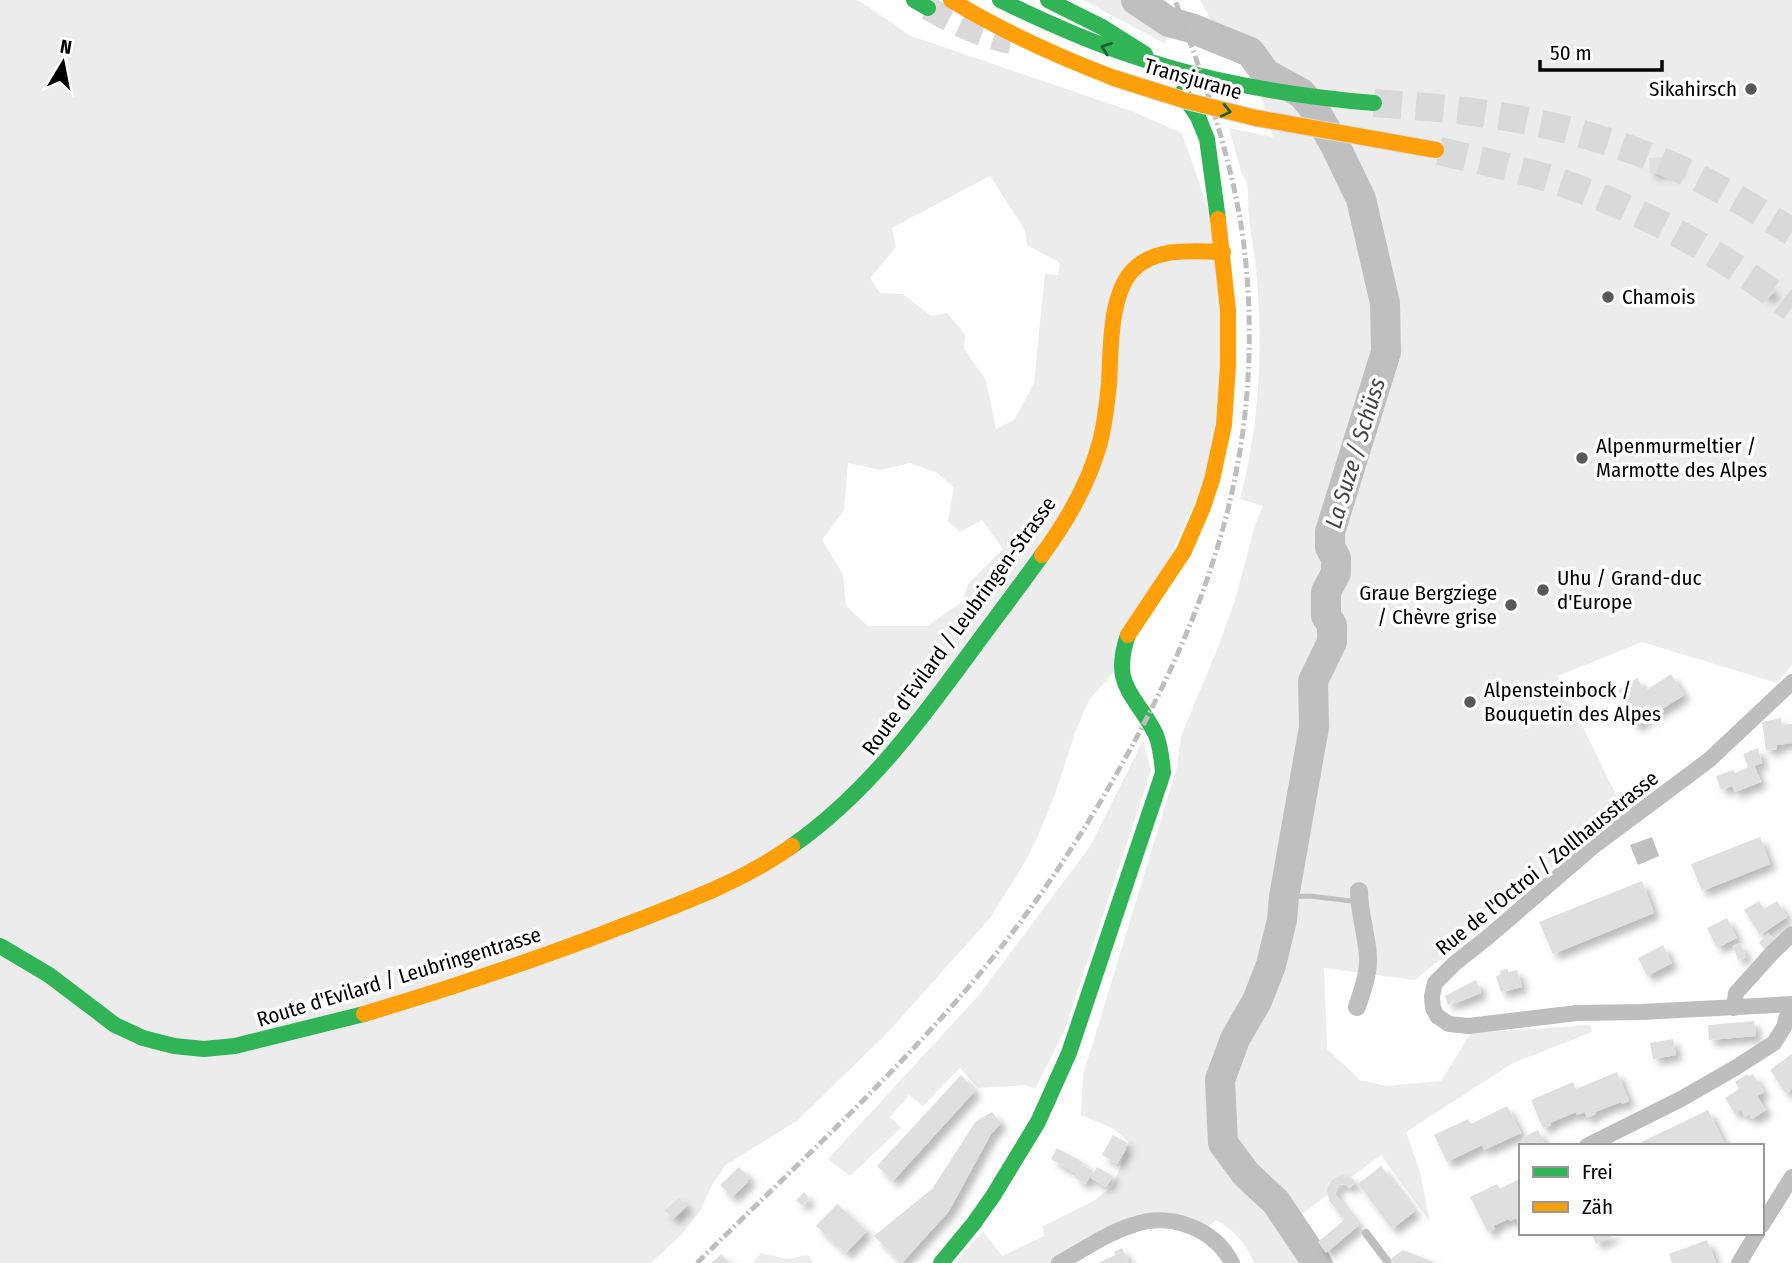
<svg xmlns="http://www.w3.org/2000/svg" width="1792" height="1263" viewBox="0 0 1792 1263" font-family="'Fira Sans Condensed',sans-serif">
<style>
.green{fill:#ececec;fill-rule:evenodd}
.water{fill:#bfbfbf}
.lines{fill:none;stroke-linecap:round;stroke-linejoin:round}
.stream{stroke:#bfbfbf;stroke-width:5}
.canal{stroke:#bfbfbf;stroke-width:18}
.river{stroke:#bfbfbf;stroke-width:30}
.building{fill:#dfdfdf;filter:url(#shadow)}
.primary-tunnel{stroke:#d9d9d9;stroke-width:24;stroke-dasharray:24 12;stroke-linecap:butt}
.highway-tunnel{stroke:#d9d9d9;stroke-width:28;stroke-dasharray:28 14;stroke-linecap:butt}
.lane{stroke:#bebebe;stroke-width:8}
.street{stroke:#bebebe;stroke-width:16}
.fast{stroke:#30b455;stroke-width:16}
.slow{stroke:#ff9f0a;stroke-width:16}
.rail{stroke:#bebebe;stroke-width:5;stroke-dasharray:10 3.5 2 3.5;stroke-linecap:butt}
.slow-bridge-casing{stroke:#dbdbdb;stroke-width:18;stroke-linecap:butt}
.slow-bridge{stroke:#ff9f0a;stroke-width:16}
.oneway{stroke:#1a632f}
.poi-dot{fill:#595959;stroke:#fff;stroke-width:2.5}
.labels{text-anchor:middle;stroke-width:7;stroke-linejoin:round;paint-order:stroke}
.street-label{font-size:21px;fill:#000;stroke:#fff}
.poi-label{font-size:21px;fill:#000;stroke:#fff;text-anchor:start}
.water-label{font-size:23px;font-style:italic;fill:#444;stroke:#fff}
</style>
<defs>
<filter id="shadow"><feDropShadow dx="6" dy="6" stdDeviation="3.5" flood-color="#0004"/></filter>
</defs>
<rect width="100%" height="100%" fill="#fff"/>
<g class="green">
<path d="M0 0H858L911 36 1134 112 1182 133 1223 252 1219 451 1120 665 1089 700 1075 733 1055 794 1037 838 1025 862 990 918 889 1031 798 1120 726 1165 713 1183 700 1211 681 1235 651 1263H0ZM990 176 1025 230 1027 245 1060 263 1058 275 1045 274 1034 383 1015 419 996 429 986 380 964 349 965 334 947 313 931 316 903 294 880 293 870 278 896 247 892 228ZM848 463 880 470 910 463 937 473 954 487 948 521 960 532 982 520 1003 549 968 584 962 602 927 626H868L846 606 843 574 822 540 844 510Z"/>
<path d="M1083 0H1167L1171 13 1165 44Z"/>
<path d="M1200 0H1792V665L1777 683 1642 642 1558 676 1623 809 1415 980 1324 968 1327 1049 1360 1080 1387 1086 1441 1081 1471 1033 1590 1025 1592 1032 1513 1063 1406 1132 1420 1172 1430 1222 1381 1155 1299 1216 1304 1263H1254C1246 1244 1235 1230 1216 1220L1208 1227 1179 1215 1167 1213 1134 1224 1052 1263H955L983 1231 1002 1256 1044 1236 1043 1226 1095 1200 1113 1186 1129 1142 1114 1129 1081 1115 1083 1075 1177 767 1181 736 1217 650 1235 600 1255 525 1263 506 1240 499C1259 428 1263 353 1257 280 1256 259 1251 238 1249 216 1247 205 1251 183 1242 175L1229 128 1273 137 1256 80 1212 22Z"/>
<path d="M1143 740 1151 771 1064 1032 1035 1089 1025 1085 978 1088 960 1068 923 1106 909 1095 890 1117 901 1128 850 1176 828 1159 979 995 1091 845Z"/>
<path d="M761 1253 787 1259 808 1255 814 1263H753Z"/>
</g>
<g class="water">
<path d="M1652 837 1659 856 1638 865 1630 845Z"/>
<path d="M1299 1216 1334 1263H1304Z"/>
</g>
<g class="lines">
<path class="stream" d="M1284 897 1310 896 1359 902"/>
<path class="canal" d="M1357 1007C1362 991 1369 974 1368 957 1367 935 1359 913 1359 891"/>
<path class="river" d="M1136 0 1169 22 1191 28 1250 52 1266 74 1301 93 1313 107 1335 145 1361 199 1385 303 1386 352 1330 532V547L1336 558V573L1326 592V616L1332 625V642L1313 681 1314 727 1284 897 1282 920 1271 965 1257 1001 1235 1039 1220 1080 1223 1143 1246 1174 1276 1202 1317 1263"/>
</g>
<g class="building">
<path d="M1677 156 1678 171 1650 173 1649 158Z"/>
<path d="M1767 284 1774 292 1767 298 1760 291Z"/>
<path d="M1671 674 1684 695 1635 726 1622 704 1626 702 1618 690 1637 678 1645 691Z"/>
<path d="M1781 718 1782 725 1792 724V743L1777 745V749L1766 750 1762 722Z"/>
<path d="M1758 748 1762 763 1754 766 1761 782 1735 792 1732 786 1721 790 1716 776 1733 770 1735 773 1748 767 1743 754Z"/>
<path d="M1760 837 1770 864 1702 891 1691 864Z"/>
<path d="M1642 881 1654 913 1553 954 1539 922Z"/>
<path d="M1759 901 1764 909 1777 901 1787 917 1760 935 1744 910Z"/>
<path d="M1727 918 1737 938 1717 948 1707 928Z"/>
<path d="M1768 933 1774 940 1765 949 1759 943Z"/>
<path d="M1740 943 1746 957 1738 960 1733 946Z"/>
<path d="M1663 945 1672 963 1647 976 1638 958Z"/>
<path d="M1508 969V972L1517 970 1522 987 1501 992 1496 976 1501 974 1500 971Z"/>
<path d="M1476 980 1481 993 1456 1003 1455 1000 1448 1005 1445 996Z"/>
<path d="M1754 1021 1756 1036 1709 1040 1708 1025Z"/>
<path d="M1673 1039 1676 1055 1653 1059 1650 1043Z"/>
<path d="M1792 1054V1089L1786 1094 1770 1070Z"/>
<path d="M1617 1072 1629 1101 1622 1104 1621 1102 1595 1112 1596 1114 1587 1118 1585 1112 1577 1115 1576 1112 1550 1123 1551 1125 1543 1128 1531 1100 1573 1082 1576 1089Z"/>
<path d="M1747 1074 1749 1076 1753 1074 1764 1092 1757 1096 1766 1110 1752 1119 1749 1114 1745 1117 1741 1110 1735 1114 1725 1098 1739 1089 1735 1082Z"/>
<path d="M961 1075 975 1091 893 1181 877 1166Z"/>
<path d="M1507 1106 1521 1133 1484 1150 1482 1145 1447 1162 1434 1135 1468 1119 1471 1124Z"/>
<path d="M1708 1110 1725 1144 1721 1146H1633Z"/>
<path d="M992 1112 1001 1123 991 1134 949 1211 902 1263 874 1236 932 1189 976 1121Z"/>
<path d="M1538 1130 1546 1146H1525L1522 1138Z"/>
<path d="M1113 1135 1127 1143 1124 1148 1126 1149 1117 1164 1102 1155Z"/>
<path d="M1057 1148 1084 1163 1082 1165 1093 1171 1086 1184 1075 1178 1077 1174 1051 1159Z"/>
<path d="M1381 1166 1415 1211 1392 1229 1358 1184Z"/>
<path d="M739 1167 750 1178 747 1181 748 1182 732 1197 720 1185Z"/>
<path d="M1097 1167 1113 1176 1106 1187 1091 1178Z"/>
<path d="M1343 1175 1352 1178 1356 1182 1350 1188 1344 1184 1339 1185 1336 1189 1335 1194 1359 1225 1326 1253 1318 1242 1344 1220 1329 1200 1327 1189 1332 1180 1337 1177Z"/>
<path d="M1521 1178V1221L1518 1223 1516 1218 1510 1221 1508 1219 1493 1226 1495 1229 1488 1232 1470 1197 1497 1184 1500 1189Z"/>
<path d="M804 1192 809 1198 802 1206 796 1200Z"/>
<path d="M679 1198 687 1206 673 1219 665 1210Z"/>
<path d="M837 1204 867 1231 846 1253 816 1226Z"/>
<path d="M1595 1233H1618L1596 1244 1592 1235Z"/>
<path d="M1707 1240 1716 1263H1672L1669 1254Z"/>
<path d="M1122 1248 1129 1263H1098L1115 1255 1114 1252Z"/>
<path d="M1403 1250 1411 1253 1436 1263H1385Z"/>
<path d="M721 1254 730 1263H711L717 1258Z"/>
</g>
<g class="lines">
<path class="primary-tunnel" d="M928 8C955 24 981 36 1011 42"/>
<g class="highway-tunnel">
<path d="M1374 103C1411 106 1449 108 1486 114 1541 121 1599 137 1651 157 1701 176 1747 204 1792 232"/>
<path d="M1439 151C1482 161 1526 170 1568 185 1649 213 1724 255 1792 308"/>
</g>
<path class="lane" d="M1366 1233 1387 1261"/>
<g class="street">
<path d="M1792 682 1709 760 1595 845 1488 937 1455 963 1435 983 1432 996 1433 1008 1437 1016 1449 1024 1468 1026 1577 1013 1642 1012 1792 1004"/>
<path d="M1734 1008 1736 993 1773 952 1792 934"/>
<path d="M1587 1146 1681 1099 1735 1068 1774 1043 1784 1027 1790 1005"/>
<path d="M1762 1225 1792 1177"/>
<path d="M1059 1263C1083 1250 1107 1233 1133 1225 1170 1212 1214 1228 1232 1263"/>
<path d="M1739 1263 1757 1233"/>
</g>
<g class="fast">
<path d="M914 0 928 8"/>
<path d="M1000 0C1043 21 1087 41 1133 56 1211 83 1292 96 1374 103"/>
<path d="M1048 0 1102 27 1145 54"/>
<path d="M1182 93 1198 117 1207 139 1218 219"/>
<path d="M792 846C865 795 917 725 969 654 993 621 1018 589 1042 555"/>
<path d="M0 946 49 975 115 1025 143 1038 174 1046 204 1049 235 1046 364 1014"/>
<path d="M941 1263 974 1223 993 1196 1038 1122 1069 1053 1163 773C1162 760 1161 748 1156 735 1136 694 1110 687 1128 635"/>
</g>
<g class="slow">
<path d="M951 0C1003 32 1057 56 1114 78"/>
<path d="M1042 555C1067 521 1089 484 1100 442 1105 423 1107 404 1109 384 1111 351 1109 297 1132 271 1154 247 1193 251 1223 252"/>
<path d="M1128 635 1184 551 1203 507 1212 480 1224 425 1228 366V310L1218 219"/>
<path d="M364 1014C454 987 542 958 628 924 685 902 743 881 792 846"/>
</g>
<path class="rail" d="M697 1263C785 1176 878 1091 959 998 1022 926 1076 847 1122 764 1214 600 1265 444 1245 254 1235 165 1205 83 1175 0"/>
<defs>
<path id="slow-bridge" d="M1114 78 1187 101 1256 118 1436 150"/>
</defs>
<use href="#slow-bridge" class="slow-bridge-casing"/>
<use href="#slow-bridge" class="slow-bridge"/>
</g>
<defs><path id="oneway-chevron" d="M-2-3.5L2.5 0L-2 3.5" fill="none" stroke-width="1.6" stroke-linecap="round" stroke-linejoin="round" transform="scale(1.75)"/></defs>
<g class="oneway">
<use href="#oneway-chevron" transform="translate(1106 48) rotate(-160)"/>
<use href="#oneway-chevron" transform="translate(1226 111) rotate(13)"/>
</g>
<g class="poi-dot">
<circle cx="1751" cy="89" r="7"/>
<circle cx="1608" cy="297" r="7"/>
<circle cx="1582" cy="458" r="7"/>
<circle cx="1543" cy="590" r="7"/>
<circle cx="1511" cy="605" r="7"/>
<circle cx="1470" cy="702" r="7"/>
</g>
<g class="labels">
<g class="street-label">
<text transform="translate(1193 79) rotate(16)" y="7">Transjurane</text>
<text transform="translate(959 626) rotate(-54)" y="7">Route d'Evilard / Leubringen-Strasse</text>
<text transform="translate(1547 863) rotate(-39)" y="7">Rue de l'Octroi / Zollhausstrasse</text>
<text transform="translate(399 977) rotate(-17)" y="7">Route d'Evilard / Leubringentrasse</text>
</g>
<g class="poi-label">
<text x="1737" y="96" text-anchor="end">Sikahirsch</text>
<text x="1622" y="304">Chamois</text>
<text x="1596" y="453">Alpenmurmeltier /<tspan x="1596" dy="24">Marmotte des Alpes</tspan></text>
<text x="1557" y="585">Uhu / Grand-duc<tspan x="1557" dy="24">d'Europe</tspan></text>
<text x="1497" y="600" text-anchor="end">Graue Bergziege<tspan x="1497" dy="24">/ Chèvre grise</tspan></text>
<text x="1484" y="697">Alpensteinbock /<tspan x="1484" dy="24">Bouquetin des Alpes</tspan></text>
</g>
<g class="water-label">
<text transform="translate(1355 453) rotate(-73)" y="8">La Suze / Schüss</text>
</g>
</g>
<rect x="1519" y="1144" width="245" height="91" fill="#ffffff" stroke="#999999" stroke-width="2"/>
<rect x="1533" y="1167" width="35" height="10" fill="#30b455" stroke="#999999" stroke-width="2"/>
<text x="1582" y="1179" font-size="21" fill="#000000">Frei</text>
<rect x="1533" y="1202" width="35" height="10" fill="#ff9f0a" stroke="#999999" stroke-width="2"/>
<text x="1582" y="1214" font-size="21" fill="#000000">Zäh</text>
<g transform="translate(63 63) rotate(10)" stroke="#ffffff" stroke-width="5" paint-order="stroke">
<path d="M0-5L12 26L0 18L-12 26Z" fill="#000000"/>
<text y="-10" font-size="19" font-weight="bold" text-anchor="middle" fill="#000000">N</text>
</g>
<path d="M1540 60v10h122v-10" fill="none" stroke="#000000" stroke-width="3.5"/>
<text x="1550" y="60" font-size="21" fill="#000000" stroke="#ffffff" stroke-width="5" paint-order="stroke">50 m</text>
</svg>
